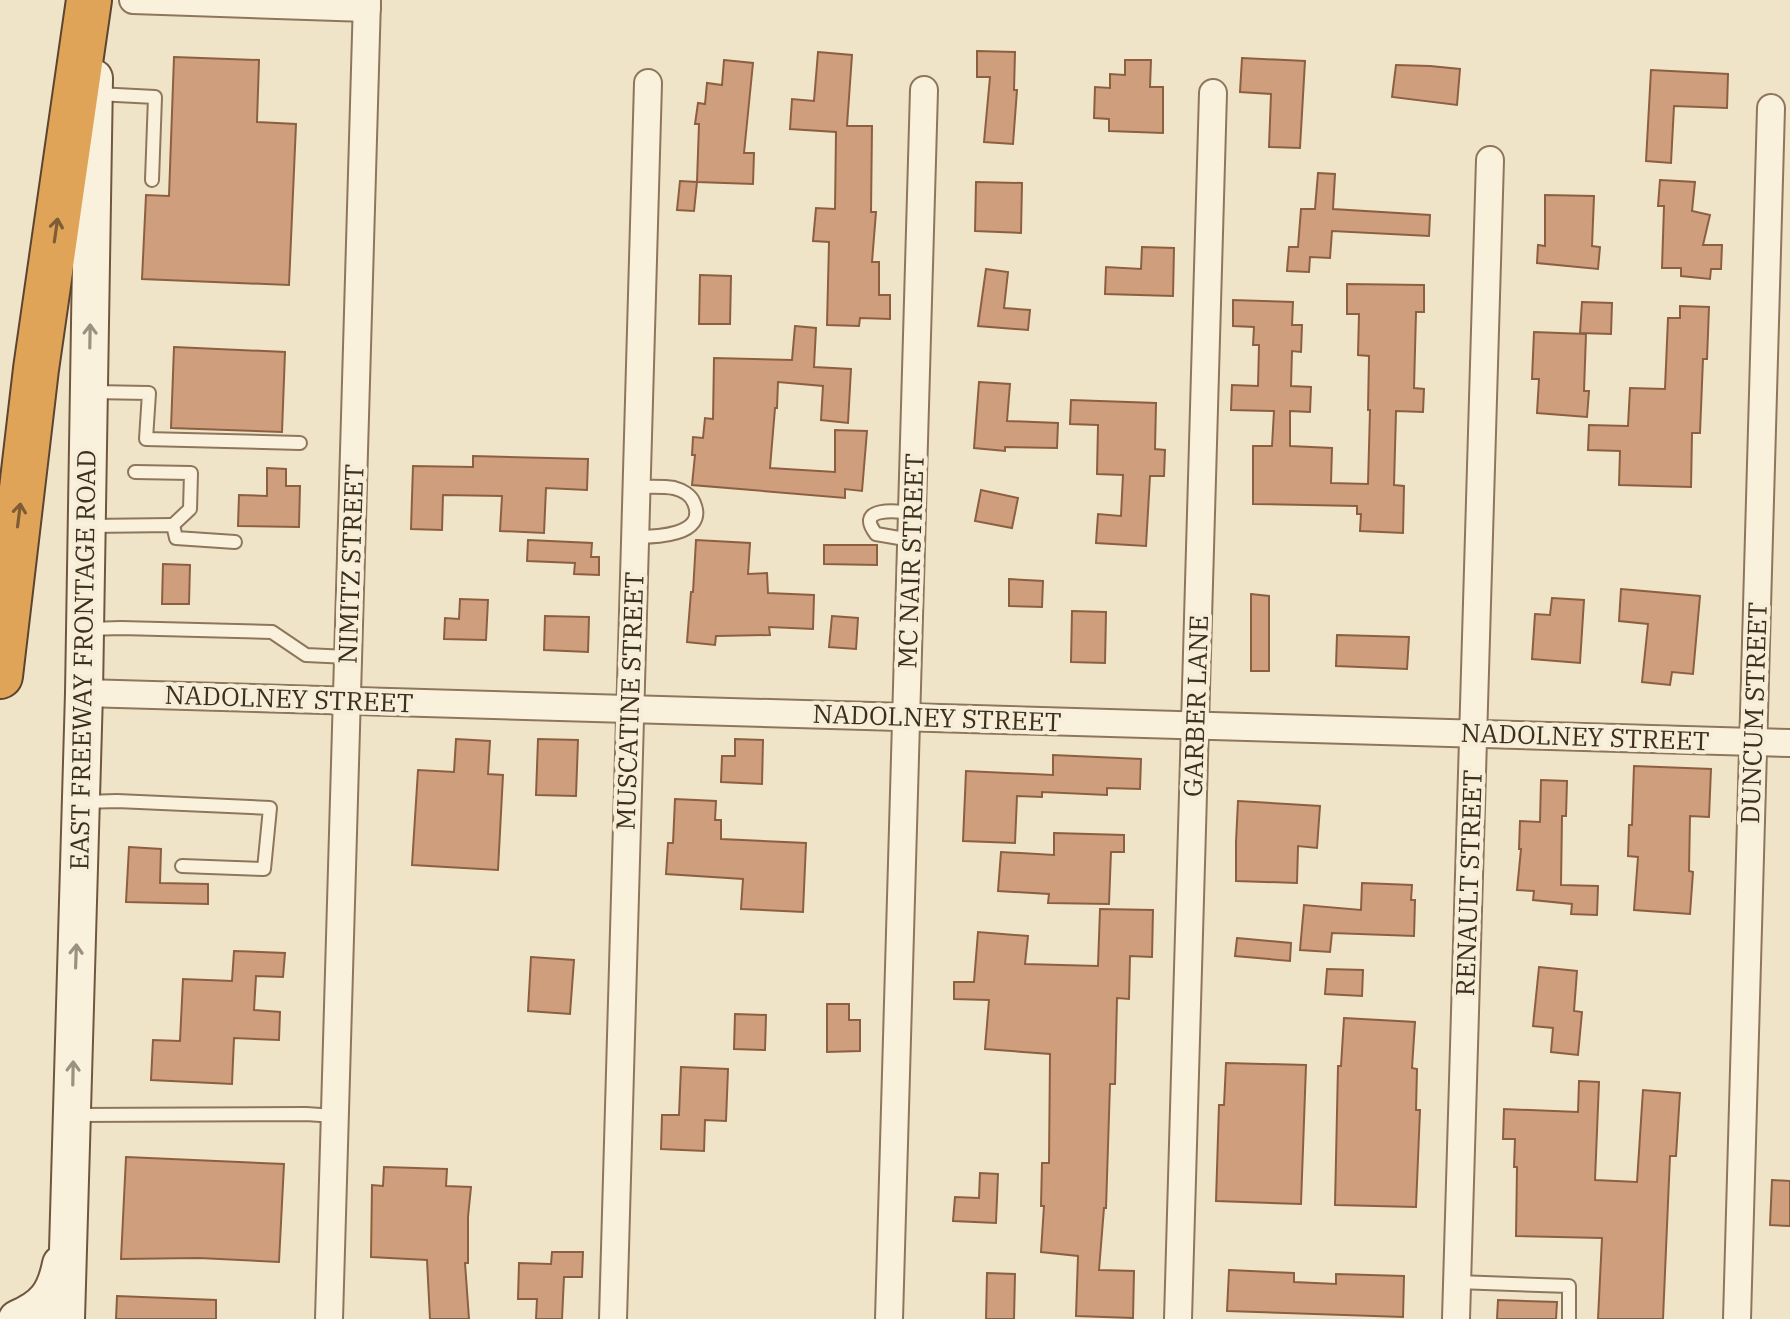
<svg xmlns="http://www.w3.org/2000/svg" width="1790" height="1319" viewBox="0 0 1790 1319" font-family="'IBM Plex Serif',serif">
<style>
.building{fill:#cf9f7d;stroke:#8d5f41;stroke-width:2}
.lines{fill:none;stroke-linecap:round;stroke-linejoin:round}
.service-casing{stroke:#8d765c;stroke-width:16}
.minor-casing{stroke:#8d765c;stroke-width:30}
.secondary-casing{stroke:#6f573f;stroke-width:40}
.motorway-casing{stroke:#5b4430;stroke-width:48}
.service{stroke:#faf1dc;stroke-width:12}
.minor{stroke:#faf1dc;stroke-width:26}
.secondary{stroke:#faf1dc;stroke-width:36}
.motorway{stroke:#e0a458;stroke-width:44}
.oneway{stroke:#7e5d36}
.oneway2{stroke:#9c907e}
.labels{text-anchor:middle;stroke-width:8;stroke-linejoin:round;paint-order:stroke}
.street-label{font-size:26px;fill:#3d2e20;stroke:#f7eed8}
</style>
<rect width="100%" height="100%" fill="#f0e4c8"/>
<g class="building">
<path d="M977 51 1015 52 1014 90H1017L1013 144 984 142 990 77H977Z"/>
<path d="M818 52 852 55 847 126H872L871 212H876L872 262H879V295H890V319L860 318 859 326 827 325 829 242 813 241 816 208 835 209 836 132 790 129 792 99 814 101Z"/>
<path d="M174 57 259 60 257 122 296 124 289 285 142 279 146 195 169 196Z"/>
<path d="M1242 58 1305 61 1300 148 1269 147 1271 94 1240 92Z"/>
<path d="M724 60 753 63 744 153H754L753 184 697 182 699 124H695L698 103 705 104 707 83 722 85Z"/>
<path d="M1125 60H1151L1150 87H1163V133L1109 131V119L1094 118 1095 87 1110 88V74L1125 75Z"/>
<path d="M1396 65 1430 66 1460 69 1457 105 1392 97Z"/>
<path d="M1651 70 1728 74 1727 108 1674 106 1671 163 1646 161Z"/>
<path d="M1318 173 1335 174 1333 209 1430 215 1429 236 1332 231 1330 258 1310 257 1309 272 1287 271 1289 247H1298L1301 209H1315Z"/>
<path d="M1660 180 1695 182 1692 211 1710 215 1703 245H1722L1721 269H1711L1710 279 1681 276V268H1662L1664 206H1658Z"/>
<path d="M680 181 697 182 694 211 677 210Z"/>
<path d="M976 182 1022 183 1021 233 975 231Z"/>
<path d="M1545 195 1594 196 1592 246 1600 247 1598 269 1537 263 1538 245 1545 246Z"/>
<path d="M1142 247 1174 248 1173 296 1105 294 1106 267 1141 269Z"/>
<path d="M986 269 1008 272 1004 308 1030 310 1028 330 978 326Z"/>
<path d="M700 275 731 276 730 324H699Z"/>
<path d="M1347 284 1424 285V312H1416L1414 388 1424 389 1423 412 1396 411 1394 485 1404 486 1403 533 1360 531 1361 514H1357V506L1253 504V446H1272L1274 411 1231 410 1232 385 1258 386 1259 345H1253L1254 327 1233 326V300L1293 302 1292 325H1302L1301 352 1292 351 1291 386 1311 387 1310 412 1290 411V446L1332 448 1331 483 1368 484 1370 410H1368L1369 356 1358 355 1359 314H1347Z"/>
<path d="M1582 302 1612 303 1611 334 1580 333Z"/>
<path d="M1680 306 1709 307 1707 359H1703L1700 433H1692L1691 487 1619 485 1620 451 1588 450 1589 425 1628 426 1630 388 1665 389 1668 318H1680Z"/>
<path d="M795 326 816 328 814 367 851 369 848 423 821 420 823 386 778 382 777 408H775L770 468 835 472V430L867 431 862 491 845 489V498L692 485 695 455H692L693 437 703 438 705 418 713 419 714 358 792 360Z"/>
<path d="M1534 332 1586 334 1584 391H1589L1587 417 1537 413 1539 379H1532Z"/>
<path d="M174 347 285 352 282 432 171 428Z"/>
<path d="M979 382 1010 384 1007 421 1058 423 1057 448 1005 447V451L974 448Z"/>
<path d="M1071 400 1156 403 1155 449 1165 450 1164 476H1150L1146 546 1096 543 1098 514 1121 516 1123 475 1097 474 1098 425 1070 424Z"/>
<path d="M473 456 588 459 587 490 546 488 544 533 500 531 502 496 443 495 442 530 411 529 413 466 473 467Z"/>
<path d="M267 468 286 469V486H300L299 527 238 526 239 495 267 496Z"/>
<path d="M981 490 1018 498 1012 528 975 521Z"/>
<path d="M528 540 592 543 591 557H599V575L574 574 575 563 527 561Z"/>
<path d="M696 540 750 543 748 574 767 573 768 593 814 595 813 629 769 627 770 635 716 636 715 645 687 642 691 592H693Z"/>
<path d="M824 545H877V565L824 564Z"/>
<path d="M163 564 190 565 189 604H162Z"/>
<path d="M1009 579 1043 581 1042 607 1009 606Z"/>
<path d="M1621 589 1700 596 1693 674 1672 672 1670 685 1642 682 1648 624 1619 621Z"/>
<path d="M1251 594 1269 596V671H1251Z"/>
<path d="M1552 598 1584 600 1580 663 1532 659 1535 614 1550 615Z"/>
<path d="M460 599 488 600 486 640 444 639 445 618 459 619Z"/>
<path d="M1072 611 1106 612 1105 663 1071 662Z"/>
<path d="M545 616 589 617 588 652 544 650Z"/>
<path d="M832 616 858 618 856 649 829 647Z"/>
<path d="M1337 635 1409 637 1407 669 1336 666Z"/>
<path d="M456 739 490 741 488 774 503 775 498 870 412 865 418 770 454 772Z"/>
<path d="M538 739 578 740 576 796 536 795Z"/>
<path d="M735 739 763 740 762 784 721 782 722 756H735Z"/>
<path d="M1053 755 1141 759 1140 789 1107 788V795L1042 792V797L1017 796 1015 843 963 841 966 771 1053 775Z"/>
<path d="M1634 766 1711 769 1709 817 1690 816 1689 871 1693 872 1690 914 1634 910 1638 857 1628 856 1629 825H1632Z"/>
<path d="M1541 780 1567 781 1566 816H1562L1561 885 1598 886 1597 915 1571 914 1572 904 1533 900 1534 891 1517 890 1521 849H1519L1520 821 1540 822Z"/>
<path d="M675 799 716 801 715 820H721V839L806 843 803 912 741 909 743 879 666 874 668 843H673Z"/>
<path d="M1238 801 1320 806 1317 848 1298 846 1297 883 1236 881V842Z"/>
<path d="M1054 833 1124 835V852H1111L1109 904 1048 903 1049 894 998 891 1001 852 1054 855Z"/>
<path d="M129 847 161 849 160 883 208 884V904L126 902Z"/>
<path d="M1362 883 1412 885 1411 900H1415L1414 936 1332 933 1330 952 1300 950 1304 905 1361 910Z"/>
<path d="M1100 909 1153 910 1152 957 1130 956 1129 999 1117 998 1115 1084H1110L1106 1208H1104L1099 1270 1134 1271 1133 1318 1076 1316 1078 1256 1041 1252 1044 1206H1041L1042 1163H1049L1050 1054 985 1049 989 1000 954 999V982H974L978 932 1028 936 1025 964 1098 966Z"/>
<path d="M1237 938 1291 943 1290 961 1235 956Z"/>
<path d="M234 951 285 953 283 977 256 976 254 1010 280 1012 279 1040 234 1038 232 1084 151 1080 153 1040 180 1041 183 979 232 981Z"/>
<path d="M531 957 574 960 570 1014 528 1011Z"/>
<path d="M1539 967 1577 971 1574 1011 1582 1012 1578 1055 1551 1052 1553 1028 1533 1026Z"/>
<path d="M1327 969 1363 970 1362 996 1325 994Z"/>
<path d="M827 1004H849V1020H860V1051L827 1052Z"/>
<path d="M735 1014 766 1015 765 1050 734 1049Z"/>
<path d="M1344 1018 1415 1022 1412 1068 1417 1069 1416 1110H1420L1416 1207 1335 1205 1338 1066H1341Z"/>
<path d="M1226 1063 1306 1065 1301 1204 1216 1201 1219 1105H1224Z"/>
<path d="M681 1067 728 1069 726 1121 705 1120 704 1151 661 1149 662 1115H679Z"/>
<path d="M1579 1081 1599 1082 1595 1180 1637 1182 1643 1090 1680 1093 1676 1156H1670L1663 1319H1598L1602 1238 1516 1236 1517 1167H1514L1515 1139H1503L1504 1109 1578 1112Z"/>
<path d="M126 1157 284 1164 279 1262 199 1258 121 1259Z"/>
<path d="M384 1167 447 1169 446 1186 471 1187 468 1217V1263H465L469 1319H430L427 1260 371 1257 372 1185 383 1186Z"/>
<path d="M980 1173 998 1174 996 1223 953 1221 955 1197 979 1198Z"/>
<path d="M1772 1180 1790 1181V1226L1770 1225Z"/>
<path d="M552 1252H583L582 1277H564L562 1319H536L537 1299H518L519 1263 551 1264Z"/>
<path d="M1229 1270 1294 1273V1282L1336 1284V1274L1404 1276 1403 1317 1227 1311Z"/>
<path d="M987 1273 1015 1274 1014 1319H986Z"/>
<path d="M117 1296 216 1300V1319H116Z"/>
<path d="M1498 1300 1557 1302 1556 1319H1497Z"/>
</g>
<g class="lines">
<defs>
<g id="service">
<path d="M97 94 155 97 152 180"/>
<path d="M92 392 149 393 146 439 300 443"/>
<path d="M135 472 191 473 190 509 173 525"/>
<path d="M89 526 173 525 176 538 235 542"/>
<path d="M635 537C654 537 708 536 694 503 691 495 682 490 674 488 662 486 648 487 636 487"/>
<path d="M911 540 876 534C854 506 898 511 912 513"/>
<path d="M88 629 121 628 272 632 306 655 348 657"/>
<path d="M84 802 117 801 270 808 264 869 182 866"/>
<path d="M74 1115 306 1114 335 1116"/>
<path d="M1457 1282 1569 1286V1319"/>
</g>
<g id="minor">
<path d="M133 0 367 8"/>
<path d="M84 693 1790 743"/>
<path d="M329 1319 367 0"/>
<path d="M613 1319 648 83"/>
<path d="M889 1319 924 90"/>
<path d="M1178 1319 1213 93"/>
<path d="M1456 1319 1490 160"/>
<path d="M1737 1319 1771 108"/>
</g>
<g id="secondary">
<path d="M17 1319C45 1307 55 1294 61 1264"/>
<path d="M66 1319 84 693 94 78"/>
</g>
<path id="motorway" d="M0 676 36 369 89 0"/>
</defs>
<use href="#service" class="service-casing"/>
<use href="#minor" class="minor-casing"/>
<use href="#secondary" class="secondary-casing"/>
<use href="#motorway" class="motorway-casing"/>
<use href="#service" class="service"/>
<use href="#minor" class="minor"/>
<use href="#secondary" class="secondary"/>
<use href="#motorway" class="motorway"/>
</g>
<defs><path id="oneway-shaft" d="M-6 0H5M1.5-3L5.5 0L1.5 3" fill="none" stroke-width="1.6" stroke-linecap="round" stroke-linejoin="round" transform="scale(2)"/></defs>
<g class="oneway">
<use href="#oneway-shaft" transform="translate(56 230) rotate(-82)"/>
<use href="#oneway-shaft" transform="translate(19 515) rotate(-83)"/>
</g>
<g class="oneway2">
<use href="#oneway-shaft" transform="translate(90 336) rotate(-89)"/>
<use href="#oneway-shaft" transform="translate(76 956) rotate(-88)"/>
<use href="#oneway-shaft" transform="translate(73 1073) rotate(-89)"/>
</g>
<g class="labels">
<g class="street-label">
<text transform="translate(911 561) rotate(-88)" y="9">MC NAIR STREET</text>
<text transform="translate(351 564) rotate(-88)" y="9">NIMITZ STREET</text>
<text transform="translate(83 660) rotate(-89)" y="9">EAST FREEWAY FRONTAGE ROAD</text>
<text transform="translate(289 699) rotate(2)" y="9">NADOLNEY STREET</text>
<text transform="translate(630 701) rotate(-88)" y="9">MUSCATINE STREET</text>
<text transform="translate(1196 706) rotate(-88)" y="9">GARBER LANE</text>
<text transform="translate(1754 713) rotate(-88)" y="9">DUNCUM STREET</text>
<text transform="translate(937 718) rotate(2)" y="9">NADOLNEY STREET</text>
<text transform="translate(1585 737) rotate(2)" y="9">NADOLNEY STREET</text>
<text transform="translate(1469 883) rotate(-88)" y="9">RENAULT STREET</text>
</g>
</g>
</svg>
